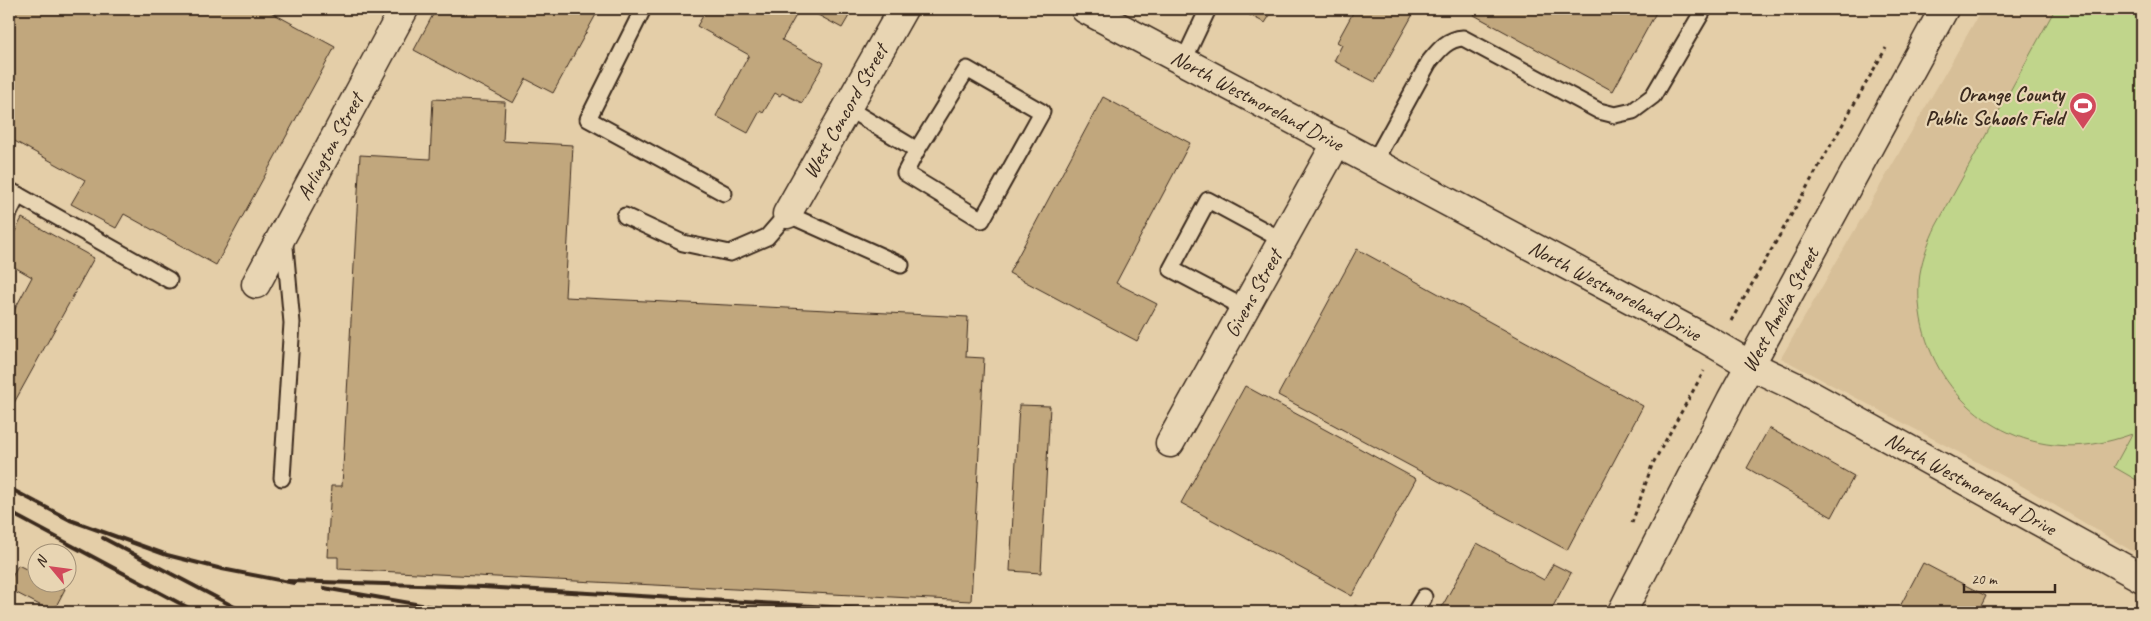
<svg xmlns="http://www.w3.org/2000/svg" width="2151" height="621" viewBox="0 0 2151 621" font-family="Caveat,sans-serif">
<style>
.built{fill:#d7bf98}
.green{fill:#c0d58b;stroke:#7e8054}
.building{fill:#c1a77d;stroke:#3b2a1e}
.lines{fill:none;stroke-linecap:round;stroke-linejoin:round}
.lane-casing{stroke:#3b2a1e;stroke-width:19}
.street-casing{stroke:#3b2a1e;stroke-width:31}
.secondary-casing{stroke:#3b2a1e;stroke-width:31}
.path{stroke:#3b2a1e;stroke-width:3;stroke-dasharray:4 4;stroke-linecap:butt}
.lane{stroke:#e8d5b3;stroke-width:15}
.street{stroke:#e8d5b3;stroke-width:28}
.secondary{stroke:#e8d5b3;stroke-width:28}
.rail{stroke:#3b2a1e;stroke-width:4}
.labels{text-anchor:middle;stroke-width:4.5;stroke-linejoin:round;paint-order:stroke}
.poi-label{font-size:21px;font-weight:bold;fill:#3b2a1e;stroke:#e8d5b3;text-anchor:end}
.street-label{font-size:21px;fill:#3b2a1e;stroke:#e8d5b3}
</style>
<rect width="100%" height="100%" fill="#e4cea8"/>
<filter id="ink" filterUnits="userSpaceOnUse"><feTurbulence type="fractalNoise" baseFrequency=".02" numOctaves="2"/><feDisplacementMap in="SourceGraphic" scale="10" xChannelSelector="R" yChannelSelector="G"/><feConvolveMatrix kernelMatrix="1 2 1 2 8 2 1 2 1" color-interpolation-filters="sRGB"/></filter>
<g filter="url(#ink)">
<path class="built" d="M1982 9H2142V557L2024 487 1781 358Z"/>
<path class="green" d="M2055 9H2142V478L2140 482 2114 467 2132 434C2107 443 2081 448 2054 445 1970 436 1909 356 1920 273 1923 256 1929 241 1936 226Z"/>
<g class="building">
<path d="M9 9H265L335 47 216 265 124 214 116 228 71 204 85 180 9 138Z"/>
<path d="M436 9H599L553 93 526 79 513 103 414 50Z"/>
<path d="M707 9H792L798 12 782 40 824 63 802 103 782 93 780 96 775 93 763 113 760 111 748 133 716 116 749 55 697 26Z"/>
<path d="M807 9H853L842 28Z"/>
<path d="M1238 9H1274L1265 23Z"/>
<path d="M1355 9H1416L1375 82 1334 61 1342 45 1337 42Z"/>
<path d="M1478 9H1658L1613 91 1474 15Z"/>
<path d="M1103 97 1190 143 1116 283 1157 304 1137 341 1009 273Z"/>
<path d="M433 99 505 102 503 141 573 145 565 297 968 317 966 357 984 358 971 601 338 569V557H327L331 486H342L360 155 430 159Z"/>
<path d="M22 218 94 258 9 412V320L32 277 9 264V243Z"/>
<path d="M1357 249 1643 406 1567 550 1278 395Z"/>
<path d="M1245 386 1416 479 1352 596 1181 503Z"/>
<path d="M1019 405 1050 406 1041 573 1010 571Z"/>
<path d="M1769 428 1854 476 1832 517 1747 468Z"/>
<path d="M1477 543 1544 580 1553 564 1571 573 1550 612H1439Z"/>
<path d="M1923 563 1986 596 1978 612H1897Z"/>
<path d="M18 565 38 575V584H54L65 589 53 612 9 589V583Z"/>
<path d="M1355 605 1369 612H1351Z"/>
</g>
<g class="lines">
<defs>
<g id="lane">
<path d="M643 9 588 119 724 193"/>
<path d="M1183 62 1208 9"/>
<path d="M847 108 917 150 905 173 982 220 1042 112 967 69 917 150"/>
<path d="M1374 162 1429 62C1439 50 1447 39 1463 38L1599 111 1615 115 1633 111 1653 96 1704 9"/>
<path d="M9 190 169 280"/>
<path d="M9 213 18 195"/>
<path d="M625 216 683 243 730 253 767 237 787 214 901 265"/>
<path d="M1245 308 1171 269 1208 200 1282 240"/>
<path d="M282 478 292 323 284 236"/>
<path d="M1415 612 1424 597"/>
</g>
<g id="street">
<path id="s1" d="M787 214 903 9"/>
<path id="s2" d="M256 284 404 9"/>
<path id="s3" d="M1170 443 1337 142"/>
</g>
<g id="secondary">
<path id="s4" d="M1085 9 1704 338 1750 365 1794 386 2142 578"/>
<path id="s5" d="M1622 612 1731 400 1944 9"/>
</g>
</defs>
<use href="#lane" class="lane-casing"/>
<use href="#street" class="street-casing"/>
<use href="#secondary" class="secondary-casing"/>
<g class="path">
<path d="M1731 321 1886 48"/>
<path d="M1632 523 1652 465 1704 371"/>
</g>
<use href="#lane" class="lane"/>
<use href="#street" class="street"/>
<use href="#secondary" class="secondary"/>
<g class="rail">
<path d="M9 488 70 520 167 555 222 569 294 583"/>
<path d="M9 512 196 612"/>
<path d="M103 538 244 612"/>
<path d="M288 581 483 587 917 612"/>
<path d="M324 588 461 612"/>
</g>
</g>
</g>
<defs>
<symbol id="stadium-pin" viewBox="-11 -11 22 30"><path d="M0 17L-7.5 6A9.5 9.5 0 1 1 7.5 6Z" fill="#d1495b" stroke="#e8d5b3"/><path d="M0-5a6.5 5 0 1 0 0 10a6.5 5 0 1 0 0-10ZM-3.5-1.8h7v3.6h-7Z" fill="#fff"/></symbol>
</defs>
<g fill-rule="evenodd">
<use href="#stadium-pin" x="2067" y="90" width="32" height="43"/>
</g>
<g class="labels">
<g class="poi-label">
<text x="2064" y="101">Orange County<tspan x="2064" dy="24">Public Schools Field</tspan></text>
</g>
<g class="street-label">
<text dy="7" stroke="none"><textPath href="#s4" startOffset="195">North Westmoreland Drive</textPath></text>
<text dy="7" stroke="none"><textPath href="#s1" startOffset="118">West Concord Street</textPath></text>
<text dy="7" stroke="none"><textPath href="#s2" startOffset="156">Arlington Street</textPath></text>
<text dy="7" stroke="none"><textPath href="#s4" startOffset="600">North Westmoreland Drive</textPath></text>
<text dy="7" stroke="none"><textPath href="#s3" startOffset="171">Givens Street</textPath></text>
<text dy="7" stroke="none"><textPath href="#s5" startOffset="341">West Amelia Street</textPath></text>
<text dy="7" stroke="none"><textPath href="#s4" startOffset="1005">North Westmoreland Drive</textPath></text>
</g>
</g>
<rect width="2151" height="621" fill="none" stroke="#e8d5b3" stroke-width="30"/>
<rect x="15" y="15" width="2121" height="591" fill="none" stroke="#3b2a1e" stroke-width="2" filter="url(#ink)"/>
<g transform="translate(52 568) rotate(299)"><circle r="24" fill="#e8d5b3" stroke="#a39177"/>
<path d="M0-4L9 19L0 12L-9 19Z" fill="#d1495b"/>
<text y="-8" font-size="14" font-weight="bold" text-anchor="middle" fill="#3b2a1e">N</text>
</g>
<path d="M1964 584v8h91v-8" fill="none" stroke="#3b2a1e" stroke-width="2.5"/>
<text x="1971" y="584" font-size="15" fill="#3b2a1e" stroke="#e8d5b3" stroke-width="4" paint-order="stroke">20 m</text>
</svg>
